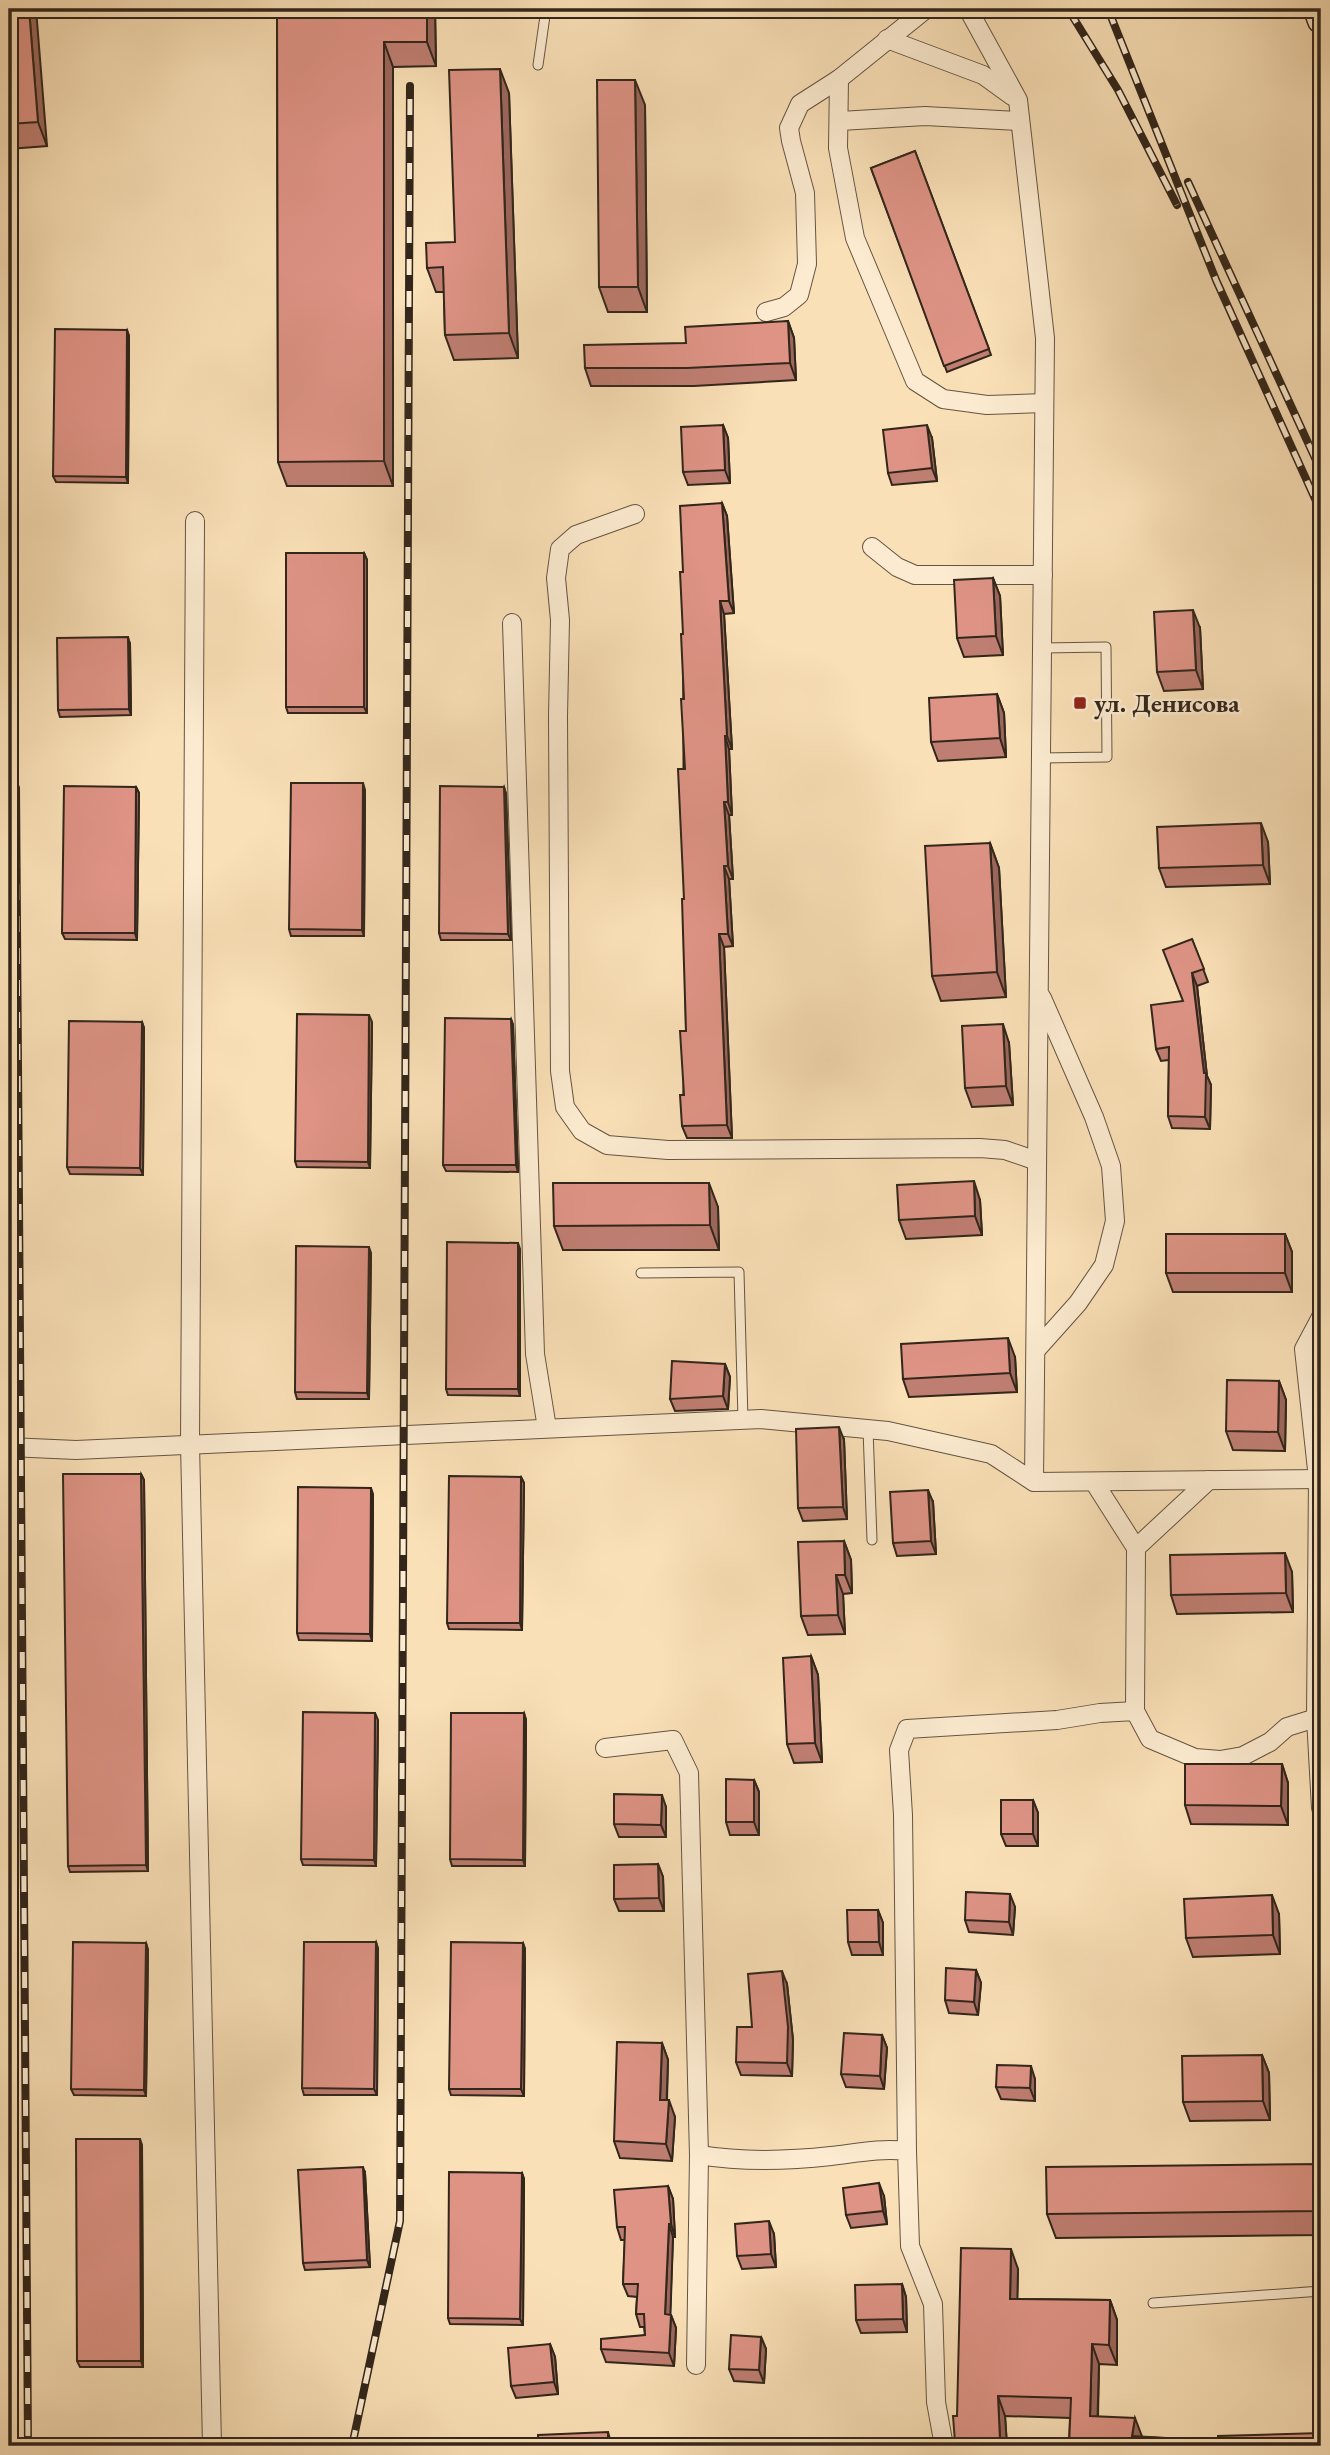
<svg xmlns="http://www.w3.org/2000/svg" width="1330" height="2455" viewBox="0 0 1330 2455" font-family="'EB Garamond',serif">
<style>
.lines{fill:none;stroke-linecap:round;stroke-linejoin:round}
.lane-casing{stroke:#645442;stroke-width:11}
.street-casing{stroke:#645442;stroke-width:20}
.secondary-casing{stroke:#32261b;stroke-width:29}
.lane{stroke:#fcebd0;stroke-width:9}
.street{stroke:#fcebd0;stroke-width:18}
.secondary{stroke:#fcebd0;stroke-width:26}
.rail-casing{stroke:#32261b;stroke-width:8}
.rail{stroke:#fcebd0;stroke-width:5;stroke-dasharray:16;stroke-linecap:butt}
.wall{fill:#bf7e72;stroke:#32261b;stroke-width:2}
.shaded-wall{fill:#9b675d;stroke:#32261b;stroke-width:2}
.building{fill:#de9385;stroke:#32261b;stroke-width:2}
.poi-dot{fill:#8f2418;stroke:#fcebd0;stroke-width:2.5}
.labels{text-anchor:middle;stroke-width:5;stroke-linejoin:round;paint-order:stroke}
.poi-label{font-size:26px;font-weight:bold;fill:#32261b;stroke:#fcebd0;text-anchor:start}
</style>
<rect width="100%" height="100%" fill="#fae0b7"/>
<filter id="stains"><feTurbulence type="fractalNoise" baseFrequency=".00286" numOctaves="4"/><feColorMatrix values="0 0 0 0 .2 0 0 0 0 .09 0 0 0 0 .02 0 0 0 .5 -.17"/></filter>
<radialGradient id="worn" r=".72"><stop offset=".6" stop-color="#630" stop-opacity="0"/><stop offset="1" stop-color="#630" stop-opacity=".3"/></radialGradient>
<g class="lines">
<defs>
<g id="lane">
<path d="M538 65 546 9"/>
<path d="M1041 758 1107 757 1106 647 1043 648"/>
<path d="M641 1273 739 1272 743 1420"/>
<path d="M868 1429 872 1540"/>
<path d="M1153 2303 1321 2291"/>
</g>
<g id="street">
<path d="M968 9 1018 100 1045 338 1034 1482"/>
<path d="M887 39 983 75 1012 96"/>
<path d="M839 79 838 148 855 238 915 381 943 399 987 405 1044 403"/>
<path d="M840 121 925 116 1020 121"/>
<path d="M766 312 784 307 799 295 807 264 805 193 791 141 789 128 800 104 839 79 926 9"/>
<path d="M635 514 576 535 560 549 556 578 560 620 558 716 560 1071 565 1107 582 1131 607 1145 668 1150 980 1148 1005 1150 1037 1161"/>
<path d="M195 521 190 1444 212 2446"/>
<path d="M872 547 897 567 915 575H1043"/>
<path d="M512 623 535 1354 547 1428"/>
<path d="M1321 1317 1304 1349 1318 1479 1316 1718 1321 1808"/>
<path d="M1036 1350 1078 1303 1104 1265 1115 1221 1111 1166 1094 1117 1042 998"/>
<path d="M9 1447 76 1450 761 1419 888 1431 991 1454 1034 1482 1321 1479"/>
<path d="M1094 1482 1136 1548 1135 1711"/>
<path d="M1136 1548 1209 1480"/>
<path d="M605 1748 673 1740 689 1773 699 2155"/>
<path d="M907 2151 903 1815 899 1750 907 1729 1057 1720 1100 1713 1135 1711 1150 1739 1195 1758 1220 1760 1243 1756 1270 1742 1287 1727 1316 1718"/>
<path d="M696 2365 699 2155C743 2162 786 2161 831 2156 857 2153 880 2148 907 2151L910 2246 933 2304 936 2402 944 2446"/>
</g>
<path id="secondary" d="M1317 9 1321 20"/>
</defs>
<use href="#lane" class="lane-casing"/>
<use href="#street" class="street-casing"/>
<use href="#secondary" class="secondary-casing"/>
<use href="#lane" class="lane"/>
<use href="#street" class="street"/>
<use href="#secondary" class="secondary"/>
<defs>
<g id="rail">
<path d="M1068 9 1118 90 1177 205"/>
<path d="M1108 9 1216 280 1321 512"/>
<path d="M1188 182 1321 471"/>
<path d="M16 788 28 2446"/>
<path d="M352 2446 400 2221 410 86"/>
</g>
</defs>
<use href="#rail" class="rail-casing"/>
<use href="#rail" class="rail"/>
</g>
<g class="wall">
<path d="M9 9 47 146 9 149Z"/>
<path d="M277 9H435L436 66 393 67V486H287L278 462Z"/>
<path d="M509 93 518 358 454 360 445 335 444 292H436L427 268 455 242Z"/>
<path d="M645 105 647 312H608L599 287Z"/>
<path d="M915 151 991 355 947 372 871 168Z"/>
<path d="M788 321 794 338 796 380 694 386H591L585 368 686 343Z"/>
<path d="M127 330 129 336 128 483 56 482 53 476Z"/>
<path d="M723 425 728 438 730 483 688 485 683 472Z"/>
<path d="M932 438 937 481 892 485 888 473Z"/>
<path d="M722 503 727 516 734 613 724 614 732 749H729L732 815H729L733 879H729L733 946 724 947 732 1138H687L682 1126 686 1031 684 899 683 634Z"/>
<path d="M364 553 367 560V713H288L286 707Z"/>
<path d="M993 578 1000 596 1003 655 964 657 957 638Z"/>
<path d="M1200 628 1203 689 1164 691 1157 672Z"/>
<path d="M130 644 131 715 60 717 58 710Z"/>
<path d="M997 694 1004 713 1006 757 938 761 931 742Z"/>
<path d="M136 787 139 793 137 940 65 939 62 933Z"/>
<path d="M504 787 506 794 511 940H441L439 933Z"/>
<path d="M365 790 364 936H291L289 929Z"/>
<path d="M1268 842 1270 884 1166 887 1159 868Z"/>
<path d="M990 843 999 868 1006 997 941 1001 932 976Z"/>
<path d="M1192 939 1208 982 1197 986 1207 1076 1211 1085 1210 1129 1172 1128 1168 1116 1169 1060 1161 1061 1156 1049 1183 1001Z"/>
<path d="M511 1019 513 1025 518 1172 446 1171 443 1165Z"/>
<path d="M142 1022 144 1028 143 1175 70 1174 67 1167Z"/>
<path d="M372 1022 370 1168 297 1167 295 1161Z"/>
<path d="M1009 1043 1013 1105 972 1107 965 1088Z"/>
<path d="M980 1200 982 1235 906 1239 899 1220Z"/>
<path d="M718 1207 719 1250H563L554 1226Z"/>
<path d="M1285 1234 1292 1252V1292H1173L1166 1273Z"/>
<path d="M520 1249V1396L448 1395 446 1389Z"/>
<path d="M371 1253 369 1399H297L295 1392Z"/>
<path d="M1015 1357 1017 1392 909 1397 903 1379Z"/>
<path d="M725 1364 730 1377 728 1409 675 1411 670 1399Z"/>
<path d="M1279 1381 1286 1400 1285 1451 1233 1450 1226 1431Z"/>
<path d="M844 1440 847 1519 803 1521 798 1508Z"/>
<path d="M141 1474 144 1480 148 1871 70 1872 68 1866Z"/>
<path d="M521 1477 524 1483 522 1630 449 1629 447 1623Z"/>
<path d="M373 1494 372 1641 299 1640 297 1633Z"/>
<path d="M933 1502 936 1554 897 1556 893 1543Z"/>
<path d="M844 1541 851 1560 852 1593 843 1594 845 1634 808 1635 801 1616Z"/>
<path d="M1292 1572 1293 1612 1177 1614 1171 1595Z"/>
<path d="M811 1656 818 1675 822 1762 794 1763 787 1744Z"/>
<path d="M524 1713 526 1720 525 1866H452L450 1859Z"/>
<path d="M378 1720 376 1866 303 1865 301 1859Z"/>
<path d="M1282 1764 1288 1783V1825L1191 1824 1185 1805Z"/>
<path d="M754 1780 759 1792V1835H730L726 1822Z"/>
<path d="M1033 1800 1038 1813V1846H1006L1001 1834Z"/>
<path d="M666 1807V1837H619L614 1824Z"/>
<path d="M658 1864 663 1877 664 1911H619L614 1899Z"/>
<path d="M1015 1907 1013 1935 969 1932 965 1920Z"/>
<path d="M878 1910 883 1923V1955H852L848 1942Z"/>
<path d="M1279 1914 1280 1954 1193 1957 1186 1938Z"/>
<path d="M376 1942 378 1949 377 2095H304L302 2088Z"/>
<path d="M146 1943 148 1950 146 2096 74 2095 71 2089Z"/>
<path d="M523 1943 525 1949 524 2096 451 2095 449 2089Z"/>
<path d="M976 1970 981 1983 978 2015 949 2013 945 2000Z"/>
<path d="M787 1984 793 2040 792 2076 741 2075 736 2062 752 2027Z"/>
<path d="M882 2035 887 2048 884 2089 846 2087 841 2074Z"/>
<path d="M662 2043 668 2060 667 2100 675 2117 672 2161 620 2158 614 2141Z"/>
<path d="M1262 2055 1269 2073 1270 2120 1190 2121 1183 2102Z"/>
<path d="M1035 2079V2101L1001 2099 996 2087Z"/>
<path d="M142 2145 143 2367H80L77 2361Z"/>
<path d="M1321 2164V2235L1056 2238 1047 2214Z"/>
<path d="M365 2173 370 2267 305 2270 303 2263Z"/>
<path d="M522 2173 524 2179 523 2325 450 2324 448 2318Z"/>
<path d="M668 2186 673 2199 675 2237H673L670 2315H671L676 2328 674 2366 606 2362 601 2349 645 2335 644 2327H640L636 2314 637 2297 628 2296 623 2284 625 2240H621L617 2227Z"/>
<path d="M884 2196 887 2224 851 2228 846 2215Z"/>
<path d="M774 2234 776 2267 742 2269 737 2256Z"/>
<path d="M1018 2269 1017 2299 1110 2300 1117 2320V2365L1099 2364 1098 2417 1142 2437 1321 2446H1069L1070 2418 1005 2416 1007 2446H956L955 2442 957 2416Z"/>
<path d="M902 2284 906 2297 907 2332 861 2333 856 2320Z"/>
<path d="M761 2337 766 2349 764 2383 734 2381 729 2369Z"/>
<path d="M550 2344 555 2357 558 2394 516 2398 511 2386Z"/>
</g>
<g class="shaded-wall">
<path d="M29 9H36L47 146 38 122Z"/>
<path d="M427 9H435L436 66 427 42Z"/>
<path d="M384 42 393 67V486L384 461Z"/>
<path d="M500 69 509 93 518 358 509 333Z"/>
<path d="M635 80 645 105 647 312 638 287Z"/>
<path d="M788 321 794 338 796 380 790 363Z"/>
<path d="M127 330 129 336 128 483 126 477Z"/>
<path d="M723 425 728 438 730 483 725 470Z"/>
<path d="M927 425 932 438 937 481 932 468Z"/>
<path d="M722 503 727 516 734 613 729 601Z"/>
<path d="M364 553 367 560V713L364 707Z"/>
<path d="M993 578 1000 596 1003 655 996 636Z"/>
<path d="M720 601 724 614 732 749 727 736Z"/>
<path d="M1193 610 1200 628 1203 689 1196 670Z"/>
<path d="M128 637 130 644 131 715 129 709Z"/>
<path d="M997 694 1004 713 1006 757 1000 738Z"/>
<path d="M725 736 729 749 732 815 728 802Z"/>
<path d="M363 783 365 790 364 936 362 930Z"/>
<path d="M136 787 139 793 137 940 135 933Z"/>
<path d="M504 787 506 794 511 940 508 934Z"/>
<path d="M724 802 729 815 733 879 728 866Z"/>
<path d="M1261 823 1268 842 1270 884 1263 865Z"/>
<path d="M990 843 999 868 1006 997 997 972Z"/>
<path d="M724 866 729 879 733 946 728 934Z"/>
<path d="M719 934 724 947 732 1138 727 1125Z"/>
<path d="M1192 973 1197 986 1207 1076 1211 1085 1210 1129 1205 1117 1204 1073Z"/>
<path d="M369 1015 372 1022 370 1168 368 1162Z"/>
<path d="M511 1019 513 1025 518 1172 516 1165Z"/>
<path d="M142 1022 144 1028 143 1175 140 1168Z"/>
<path d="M1003 1024 1009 1043 1013 1105 1006 1086Z"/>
<path d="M974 1181 980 1200 982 1235 975 1216Z"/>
<path d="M709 1183 718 1207 719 1250 710 1225Z"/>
<path d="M1285 1234 1292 1252V1292L1285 1273Z"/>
<path d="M518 1243 520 1249V1396L518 1389Z"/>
<path d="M369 1247 371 1253 369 1399 367 1393Z"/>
<path d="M1008 1338 1015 1357 1017 1392 1010 1373Z"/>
<path d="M725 1364 730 1377 728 1409 723 1396Z"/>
<path d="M1279 1381 1286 1400 1285 1451 1278 1432Z"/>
<path d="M839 1427 844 1440 847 1519 843 1507Z"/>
<path d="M141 1474 144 1480 148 1871 146 1865Z"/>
<path d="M521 1477 524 1483 522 1630 520 1623Z"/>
<path d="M371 1488 373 1494 372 1641 370 1634Z"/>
<path d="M928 1490 933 1502 936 1554 931 1541Z"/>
<path d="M844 1541 851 1560 852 1593 845 1575Z"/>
<path d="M1285 1553 1292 1572 1293 1612 1286 1593Z"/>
<path d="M836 1575 843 1594 845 1634 838 1615Z"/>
<path d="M811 1656 818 1675 822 1762 815 1743Z"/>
<path d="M375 1713 378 1720 376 1866 374 1860Z"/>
<path d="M524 1713 526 1720 525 1866 523 1860Z"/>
<path d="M1282 1764 1288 1783V1825L1281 1806Z"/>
<path d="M754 1780 759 1792V1835L754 1822Z"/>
<path d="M662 1795 666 1807V1837L661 1825Z"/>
<path d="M1033 1800 1038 1813V1846L1033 1834Z"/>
<path d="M658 1864 663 1877 664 1911 659 1898Z"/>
<path d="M1010 1894 1015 1907 1013 1935 1009 1922Z"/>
<path d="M1272 1895 1279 1914 1280 1954 1273 1935Z"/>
<path d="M878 1910 883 1923V1955L879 1942Z"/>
<path d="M376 1942 378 1949 377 2095 374 2089Z"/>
<path d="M146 1943 148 1950 146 2096 144 2090Z"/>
<path d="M523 1943 525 1949 524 2096 521 2089Z"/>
<path d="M976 1970 981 1983 978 2015 974 2002Z"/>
<path d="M782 1971 787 1984 793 2040 792 2076 787 2063Z"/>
<path d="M882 2035 887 2048 884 2089 880 2076Z"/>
<path d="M662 2043 668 2060 666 2116 660 2100Z"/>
<path d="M1262 2055 1269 2073 1270 2120 1263 2101Z"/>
<path d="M1031 2066 1035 2079V2101L1030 2088Z"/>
<path d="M669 2100 675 2117 672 2161 666 2144Z"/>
<path d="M140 2139 142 2145 143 2367 141 2361Z"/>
<path d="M363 2167 365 2173 370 2267 367 2260Z"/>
<path d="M522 2173 524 2179 523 2325 520 2319Z"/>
<path d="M879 2183 884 2196 887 2224 883 2211Z"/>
<path d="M668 2186 673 2199 675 2237 671 2224Z"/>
<path d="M769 2221 774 2234 776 2267 771 2254Z"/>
<path d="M669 2224 673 2237 670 2327 665 2314Z"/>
<path d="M1011 2249 1018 2269 1017 2319 1010 2299Z"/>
<path d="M902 2284 906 2297 907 2332 903 2319Z"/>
<path d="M1110 2300 1117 2320V2365L1109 2345Z"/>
<path d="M671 2315 676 2328 674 2366 669 2353Z"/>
<path d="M761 2337 766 2349 764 2383 759 2370Z"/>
<path d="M550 2344 555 2357 558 2394 554 2382Z"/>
<path d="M1092 2344 1099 2364 1097 2436 1090 2416Z"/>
<path d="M998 2396 1005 2416 1007 2446H1002L1000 2440Z"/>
<path d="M1135 2418 1143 2439 1132 2436Z"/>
<path d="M608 2432 612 2446H608Z"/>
</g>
<g class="building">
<path d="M9 9H29L38 122 9 124Z"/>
<path d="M277 9H427V42H384V461L278 462Z"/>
<path d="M500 69 509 333 445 335 443 267 427 268 426 243 455 242 449 70Z"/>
<path d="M597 80H635L638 287H599Z"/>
<path d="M915 151 989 349 944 366 871 168Z"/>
<path d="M788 321 790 363 687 368H585L584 345 686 343 685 327Z"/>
<path d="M55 329 127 330 126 477 53 476Z"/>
<path d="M723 425 725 470 683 472 681 427Z"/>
<path d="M927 425 932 468 888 473 883 430Z"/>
<path d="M722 503 729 601H720L727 736H725L728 802H724L728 866H724L728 934H719L727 1125 682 1126 680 1095H684L680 1031H686L682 899H684L678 769H685L681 699H684L681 634H683L680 572H683L680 506Z"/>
<rect x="286" y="553" width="78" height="154"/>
<path d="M993 578 996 636 957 638 954 580Z"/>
<path d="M1193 610 1196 670 1157 672 1154 612Z"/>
<path d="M128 637 129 709 58 710 57 638Z"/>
<path d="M997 694 1000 738 931 742 929 698Z"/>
<path d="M291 783H363L362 930 289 929Z"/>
<path d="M64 786 136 787 135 933H62Z"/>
<path d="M440 786 504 787 508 934 439 933Z"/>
<path d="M1261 823 1263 865 1159 868 1157 827Z"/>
<path d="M990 843 997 972 932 976 925 846Z"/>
<path d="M1192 939 1204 969 1192 973 1204 1073H1206L1205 1117 1168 1116 1169 1047 1156 1049 1151 1005 1183 1001 1163 950Z"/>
<path d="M297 1014 369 1015 368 1162 295 1161Z"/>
<path d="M445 1018 511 1019 516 1165H443Z"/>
<path d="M69 1021 142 1022 140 1168 67 1167Z"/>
<path d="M1003 1024 1006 1086 965 1088 962 1026Z"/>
<path d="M974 1181 975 1216 899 1220 897 1185Z"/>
<path d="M553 1183H709L710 1225 554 1226Z"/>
<rect x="1166" y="1234" width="119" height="39"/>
<path d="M447 1242 518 1243V1389H446Z"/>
<path d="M296 1246 369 1247 367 1393 295 1392Z"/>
<path d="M1008 1338 1010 1373 903 1379 901 1344Z"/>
<path d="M672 1361 725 1364 723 1396 670 1399Z"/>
<path d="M1227 1380 1279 1381 1278 1432 1226 1431Z"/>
<path d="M839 1427 843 1507 798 1508 796 1429Z"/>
<path d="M63 1474H141L146 1865 68 1866Z"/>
<path d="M449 1476 521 1477 520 1623H447Z"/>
<path d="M298 1487 371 1488 370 1634 297 1633Z"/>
<path d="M928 1490 931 1541 893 1543 890 1492Z"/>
<path d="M844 1541 845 1575H836L838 1615 801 1616 798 1542Z"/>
<path d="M1285 1553 1286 1593 1171 1595 1170 1555Z"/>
<path d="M811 1656 815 1743 787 1744 783 1658Z"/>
<path d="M303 1712 375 1713 374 1860 301 1859Z"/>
<path d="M451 1713H524L523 1860 450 1859Z"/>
<path d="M1185 1764H1282L1281 1806 1185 1805Z"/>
<path d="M726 1779 754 1780V1822H726Z"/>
<path d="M614 1794 662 1795 661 1825 614 1824Z"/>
<rect x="1001" y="1800" width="32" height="34"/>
<path d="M658 1864 659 1898 614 1899V1865Z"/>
<path d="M966 1892 1010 1894 1009 1922 965 1920Z"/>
<path d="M1272 1895 1273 1935 1186 1938 1184 1899Z"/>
<path d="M847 1910H878L879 1942H848Z"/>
<path d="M73 1942 146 1943 144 2090 71 2089Z"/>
<path d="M304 1942H376L374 2089 302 2088Z"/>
<path d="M451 1942 523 1943 521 2089H449Z"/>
<path d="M946 1968 976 1970 974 2002 945 2000Z"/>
<path d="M782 1971 788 2027 787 2063 736 2062 737 2027H752L748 1974Z"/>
<path d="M844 2033 882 2035 880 2076 841 2074Z"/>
<path d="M617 2042 662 2043 660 2100H669L666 2144 614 2141Z"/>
<path d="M1262 2055 1263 2101 1183 2102 1182 2056Z"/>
<path d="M997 2065 1031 2066 1030 2088 996 2087Z"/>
<path d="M76 2139H140L141 2361H77Z"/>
<path d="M1321 2164V2211L1047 2214 1046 2167Z"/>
<path d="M363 2167 367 2260 303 2263 298 2170Z"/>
<path d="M449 2172 522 2173 520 2319 448 2318Z"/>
<path d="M879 2183 883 2211 846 2215 843 2188Z"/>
<path d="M668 2186 671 2224H669L665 2314 671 2315 669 2353 601 2349V2339L645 2335 644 2314H636L638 2284H623L625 2227H617L614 2190Z"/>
<path d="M769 2221 771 2254 737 2256 735 2224Z"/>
<path d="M961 2248 1011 2249 1010 2299 1110 2300 1109 2345 1092 2344 1090 2416 1135 2418 1132 2436 1218 2441V2436L1321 2433V2446H1069L1071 2398 998 2396 1000 2440 955 2442 953 2416H957Z"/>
<path d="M902 2284 903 2319 856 2320 855 2285Z"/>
<path d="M731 2335 761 2337 759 2370 729 2369Z"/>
<path d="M550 2344 554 2382 511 2386 508 2348Z"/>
<path d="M608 2432V2446H538V2435Z"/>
</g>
<rect class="poi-dot" x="1073" y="696" width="14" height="14" rx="3.5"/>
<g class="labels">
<g class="poi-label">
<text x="1094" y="712">ул. Денисова</text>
</g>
</g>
<rect width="1330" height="2455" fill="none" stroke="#fae0b7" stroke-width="35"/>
<rect x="10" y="10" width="1309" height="2434" fill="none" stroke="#32261b" stroke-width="3.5"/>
<rect x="18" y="18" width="1295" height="2420" fill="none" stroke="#32261b" stroke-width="2"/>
<rect width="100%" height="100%" filter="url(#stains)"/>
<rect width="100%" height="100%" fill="url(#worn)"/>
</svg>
